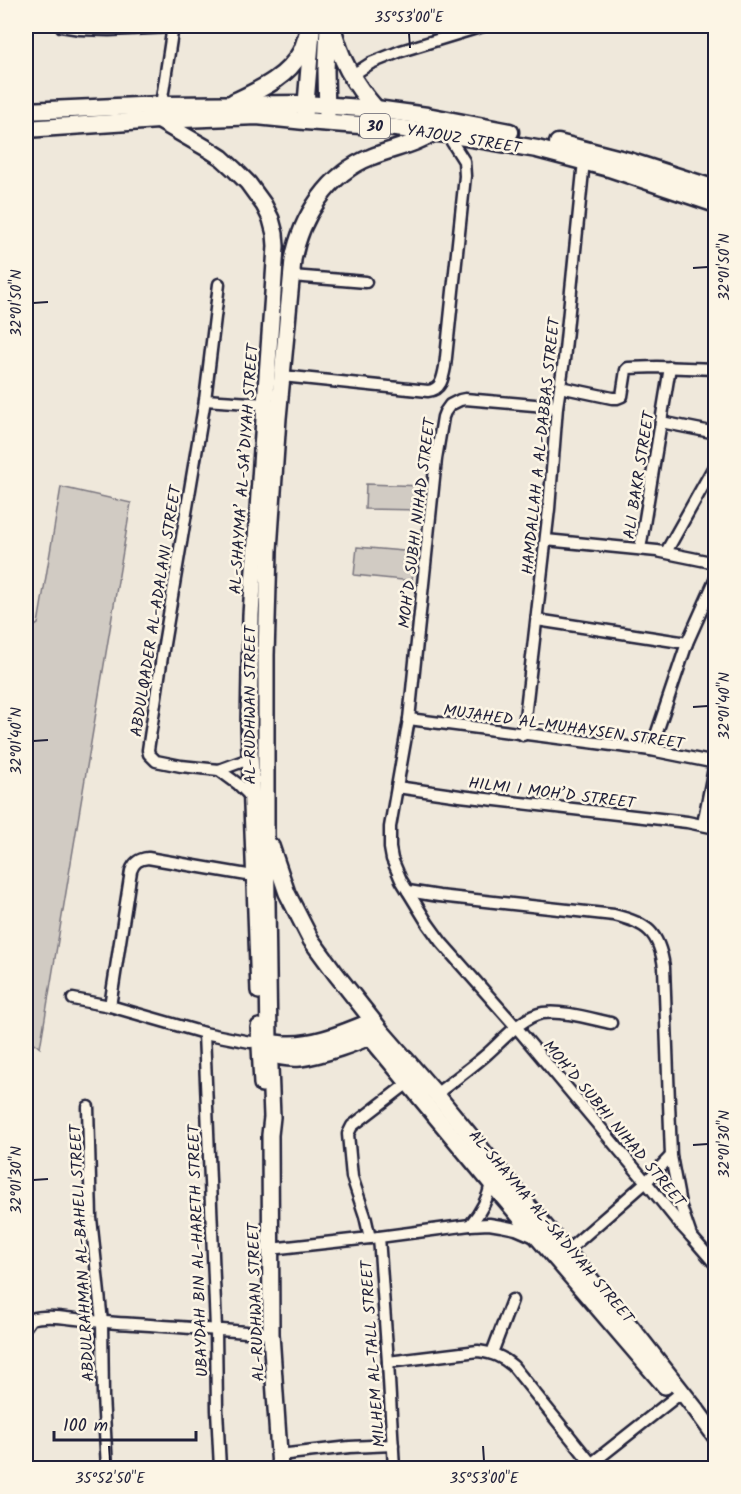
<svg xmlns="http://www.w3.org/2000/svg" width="741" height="1494" viewBox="0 0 741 1494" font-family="Kalam,sans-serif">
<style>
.green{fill:#d1cbc3;stroke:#7a767f;stroke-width:1.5}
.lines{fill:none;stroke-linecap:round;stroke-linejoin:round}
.street-casing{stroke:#22223b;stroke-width:15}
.secondary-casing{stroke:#22223b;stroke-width:20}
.primary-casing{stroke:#22223b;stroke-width:21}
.street{stroke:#fcf5e5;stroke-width:10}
.secondary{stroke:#fcf5e5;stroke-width:15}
.primary{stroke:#fcf5e5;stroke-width:16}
.ticks{fill:none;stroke:#22223b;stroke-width:2}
.labels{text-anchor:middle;stroke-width:5;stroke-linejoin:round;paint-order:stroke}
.shield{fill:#fcf5e5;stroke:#63616e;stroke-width:1.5}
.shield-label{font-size:15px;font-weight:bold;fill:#22223b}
.street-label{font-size:16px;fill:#22223b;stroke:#fcf5e5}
.neatline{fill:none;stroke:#22223b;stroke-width:2}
.ticks-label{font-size:15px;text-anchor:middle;fill:#22223b}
</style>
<rect width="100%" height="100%" fill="#efe8db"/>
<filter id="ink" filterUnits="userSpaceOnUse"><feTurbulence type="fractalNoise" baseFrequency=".0167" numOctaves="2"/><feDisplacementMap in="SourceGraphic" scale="12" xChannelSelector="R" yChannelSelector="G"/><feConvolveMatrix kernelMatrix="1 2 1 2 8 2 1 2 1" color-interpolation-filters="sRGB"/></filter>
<g filter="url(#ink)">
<g class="green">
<path d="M366 484 424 486 423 510 365 509Z"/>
<path d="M61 487 131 503 40 1048 26 1037V631L38 624Z"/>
<path d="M357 547 415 552 412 581 354 575Z"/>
</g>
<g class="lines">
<defs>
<g id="street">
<path d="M61 26 80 29 109 30 173 27"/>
<path d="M351 76 371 63 401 51 483 26"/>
<path d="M161 105 173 26"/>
<path d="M292 276 366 282"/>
<path d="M219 284 205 400 163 650 148 750 149 754 156 761 181 766 219 770 249 759"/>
<path d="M282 376 428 391C441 390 443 378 445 367L465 176 464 161 447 134"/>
<path d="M560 387 612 398H617L622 396 626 370 628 368 657 367 716 369"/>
<path d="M205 400 265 404"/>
<path d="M557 407 465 399 460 400 450 405 445 412 443 417 436 459 409 719 390 827V848L392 859 401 880 428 924 441 942 517 1028 646 1182 679 1223 691 1236"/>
<path d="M661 422 716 433"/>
<path d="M546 540 657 551 716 563"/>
<path d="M640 549 670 367"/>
<path d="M666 552 716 463"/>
<path d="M537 620 687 643"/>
<path d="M409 719 651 750 716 763"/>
<path d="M523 735 549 509 557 407 564 360 584 161"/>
<path d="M651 750 687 643 716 578"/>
<path d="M219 770 238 784 250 796"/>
<path d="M397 787 460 796 687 822 716 828"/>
<path d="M703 824 715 763"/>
<path d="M408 891 439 896 614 915C647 923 659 932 664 967L671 1156 680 1204 691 1236 716 1265"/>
<path d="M73 999 110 1006 204 1033 250 1042 259 1041"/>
<path d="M110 1006 131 871C134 862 139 859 148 858L253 876"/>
<path d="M204 1033 216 1329 217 1410 220 1468"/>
<path d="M436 1094C453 1081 471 1068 487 1054 502 1041 523 1016 543 1013 562 1010 592 1019 611 1023"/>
<path d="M88 1107 91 1218 102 1322 103 1396 107 1468"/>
<path d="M470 1225C481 1212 488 1200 491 1183"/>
<path d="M379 1237 388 1362 394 1468"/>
<path d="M370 1238 365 1216 352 1177 348 1134 352 1126 408 1083"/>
<path d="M270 1249 379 1237 470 1225 489 1224 501 1226 516 1229 537 1238"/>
<path d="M567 1251 646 1182 671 1156"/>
<path d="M26 1326 31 1319C51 1313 83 1321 104 1322 160 1326 216 1329 271 1334"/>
<path d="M492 1353 512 1300"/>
<path d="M388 1362 478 1351C492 1353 502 1356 513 1366L595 1468"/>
<path d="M279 1455 350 1447 393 1445"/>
<path d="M584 1468 591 1464 682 1392"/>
</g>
<g id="secondary">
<path d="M305 115 312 31"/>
<path d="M327 116 326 70 328 26"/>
<path d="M158 120 208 149 222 158 234 169 248 183 264 205 271 219 275 234 276 246 273 293 265 404 251 615 249 726 259 991"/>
<path d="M271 846 287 893 311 940 336 974 381 1031 436 1094 533 1212 631 1327 697 1411 716 1437"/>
<path d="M363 1025 370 1037 491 1183 665 1386"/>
<path d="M259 1027 262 1084"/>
<path d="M260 1041C269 1042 278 1044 288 1044 317 1045 344 1032 370 1022"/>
<path d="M262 1052C274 1056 287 1059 300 1058 322 1055 358 1043 377 1033"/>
<path d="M280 1468 271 1334 270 1135 272 1117 269 1042 266 832V655L269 550 278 418 293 260C301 217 329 173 371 157 393 148 415 145 435 132"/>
</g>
<g id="primary">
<path d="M332 26C340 59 353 83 376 109"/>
<path d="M234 102C259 90 287 78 301 52 305 44 307 34 310 26"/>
<path d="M26 111 161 105 305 104 376 109 427 116 510 132"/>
<path d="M26 129 158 120 257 116 305 121 387 127 447 134 537 149 609 168 716 204"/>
<path d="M558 143 632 162 716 189"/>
</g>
</defs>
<use href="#street" class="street-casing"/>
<use href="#secondary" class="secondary-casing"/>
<use href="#primary" class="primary-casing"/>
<use href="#street" class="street"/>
<use href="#secondary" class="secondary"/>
<use href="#primary" class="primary"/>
</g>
</g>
<path class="ticks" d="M409 33 410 48M693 268 708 267M33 303 48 302M693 707 708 706M33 741 48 740M693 1145 708 1144M33 1180 48 1179M109 1446 110 1461M483 1446 484 1461"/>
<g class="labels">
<rect class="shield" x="360" y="114" width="30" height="24" rx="4.5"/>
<g class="shield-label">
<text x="375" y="131">30</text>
</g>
<g class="street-label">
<text transform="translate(464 138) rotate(9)" y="6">YAJOUZ STREET</text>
<text transform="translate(540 446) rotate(-84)" y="6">HAMDALLAH A AL-DABBAS STREET</text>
<text transform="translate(243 469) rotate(-86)" y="6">AL-SHAYMA’ AL-SA’DIYAH STREET</text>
<text transform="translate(638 475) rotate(-81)" y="6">ALI BAKR STREET</text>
<text transform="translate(416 523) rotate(-83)" y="6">MOH’D SUBHI NIHAD STREET</text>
<text transform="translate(155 611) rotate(-81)" y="6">ABDULQADER AL-ADALANI STREET</text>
<text transform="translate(249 705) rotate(-90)" y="6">AL-RUDHWAN STREET</text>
<text transform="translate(564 726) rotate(8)" y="6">MUJAHED AL-MUHAYSEN STREET</text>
<text transform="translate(552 792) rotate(7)" y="6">HILMI I MOH’D STREET</text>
<text transform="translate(615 1123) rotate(50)" y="6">MOH’D SUBHI NIHAD STREET</text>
<text transform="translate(552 1226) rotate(50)" y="6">AL-SHAYMA' AL-SA'DIYAH STREET</text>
<text transform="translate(197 1251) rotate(-92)" y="6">UBAYDAH BIN AL-HARETH STREET</text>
<text transform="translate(81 1253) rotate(-93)" y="6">ABDULRAHMAN AL-BAHELI STREET</text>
<text transform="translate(255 1302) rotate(-92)" y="6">AL-RUDHWAN STREET</text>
<text transform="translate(372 1354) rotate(-94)" y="6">MILHEM AL-TALL STREET</text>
</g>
</g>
<rect width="741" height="1494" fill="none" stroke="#fcf5e5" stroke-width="66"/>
<path d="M54 1431v9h142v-9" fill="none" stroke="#22223b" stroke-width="3"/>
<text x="63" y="1431" font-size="18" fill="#22223b" stroke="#fcf5e5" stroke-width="4.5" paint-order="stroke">100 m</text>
<rect x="33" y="33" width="675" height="1428" class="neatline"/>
<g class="ticks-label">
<text x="409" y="22">35°53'00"E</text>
<text transform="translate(724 267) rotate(-90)" y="5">32°01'50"N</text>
<text transform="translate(16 303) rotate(-90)" y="5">32°01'50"N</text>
<text transform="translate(724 706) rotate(-90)" y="5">32°01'40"N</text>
<text transform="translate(16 741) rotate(-90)" y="5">32°01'40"N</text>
<text transform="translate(724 1144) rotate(-90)" y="5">32°01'30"N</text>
<text transform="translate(16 1180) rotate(-90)" y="5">32°01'30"N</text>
<text x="110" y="1483">35°52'50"E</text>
<text x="484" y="1483">35°53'00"E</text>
</g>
</svg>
